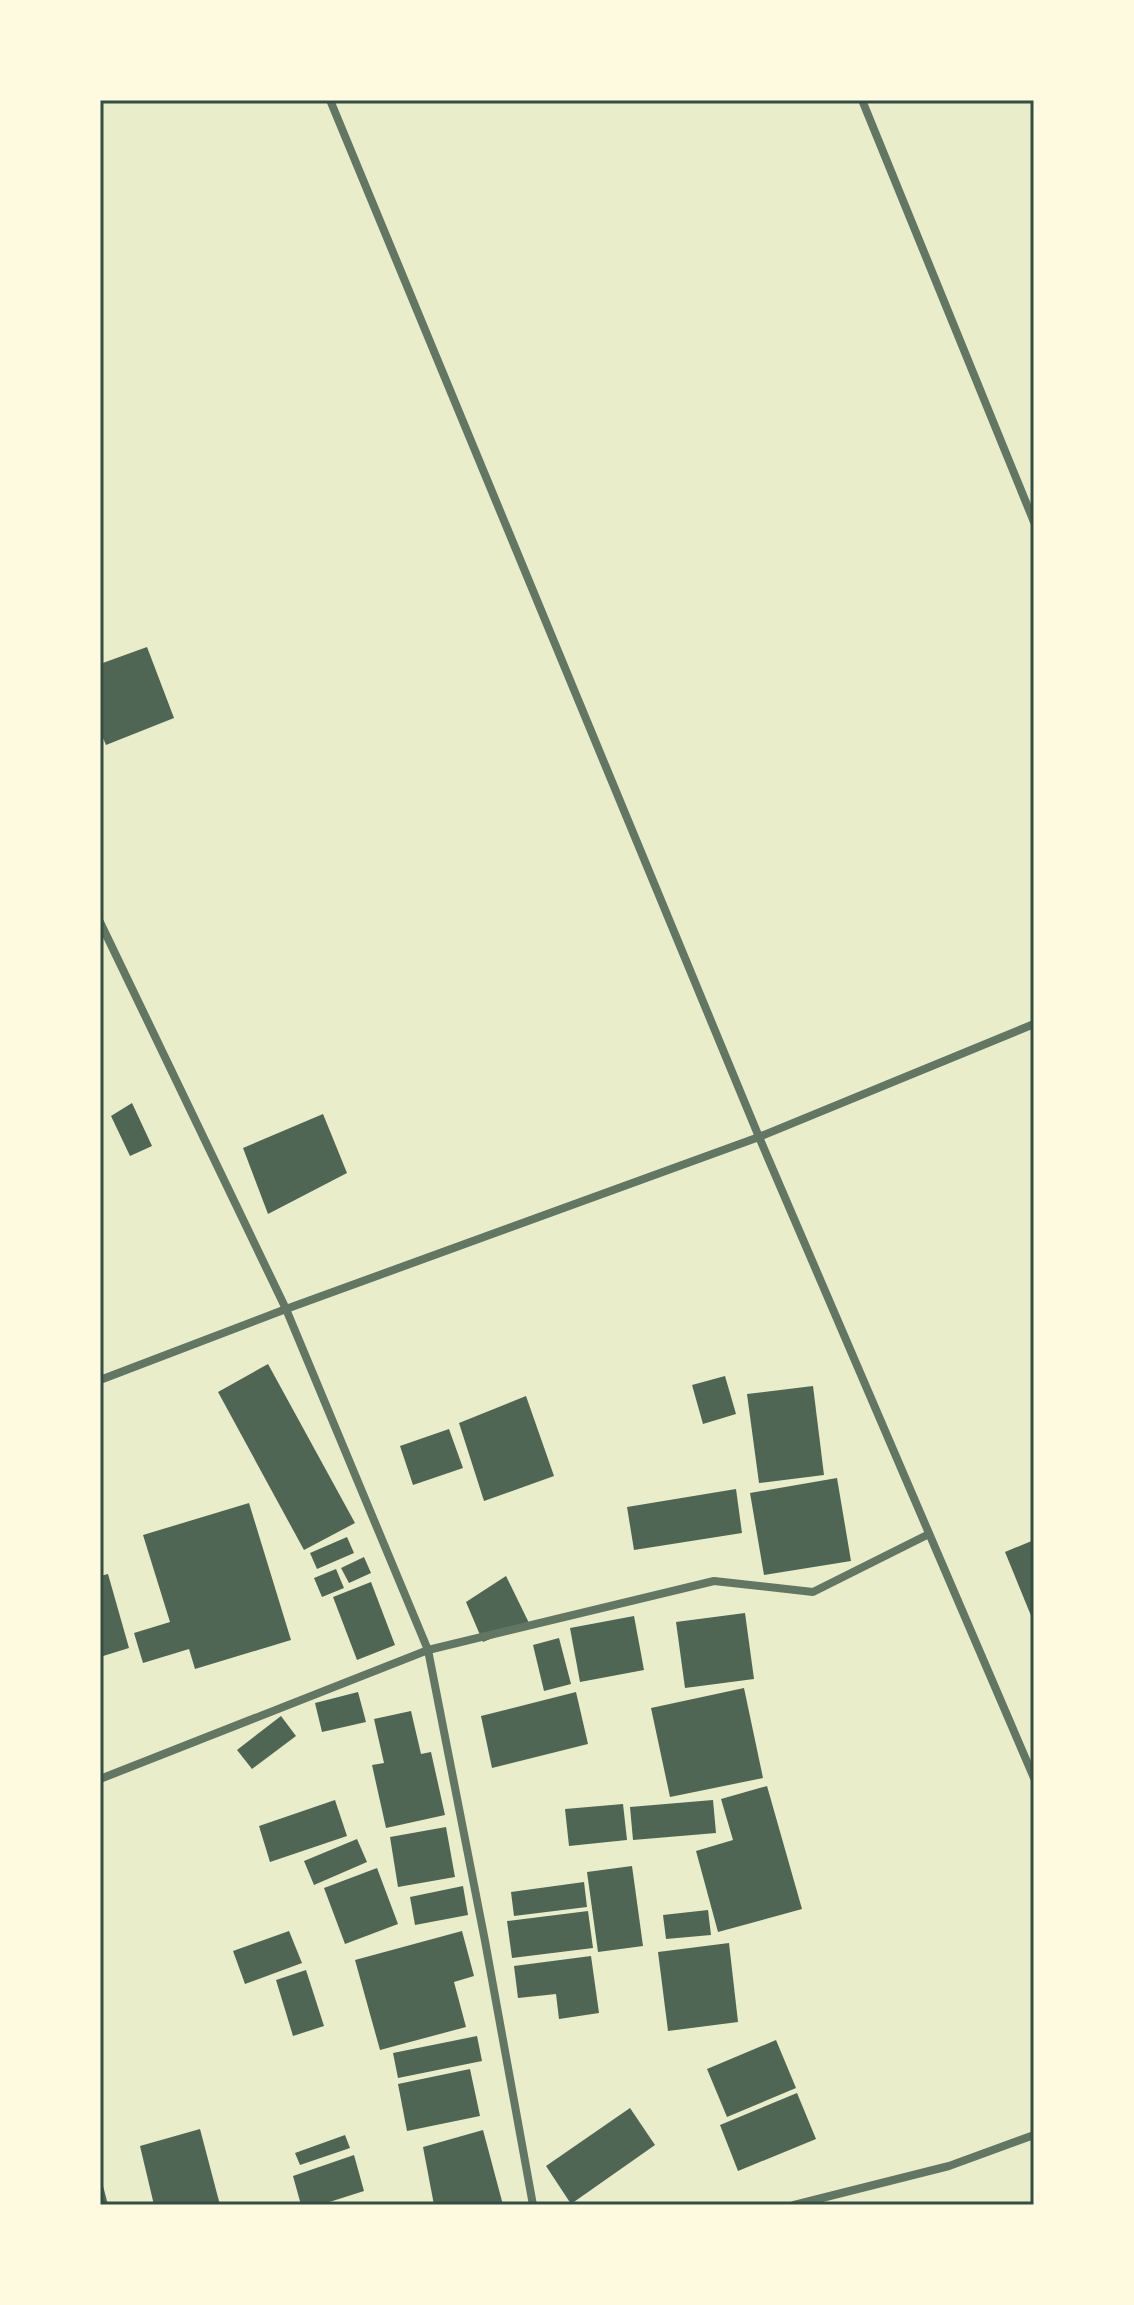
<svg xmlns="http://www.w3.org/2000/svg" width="1134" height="2305" viewBox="0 0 1134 2305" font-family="Arial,sans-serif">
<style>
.building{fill:#4f6655}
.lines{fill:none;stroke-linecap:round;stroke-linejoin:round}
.minor{stroke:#617663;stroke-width:8}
.neatline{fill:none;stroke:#344e41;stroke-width:3}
</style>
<rect width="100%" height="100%" fill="#e9edc9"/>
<g class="building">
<path d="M147 647 174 718 106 745 100 731V664Z"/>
<path d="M132 1103 152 1146 130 1156 111 1116Z"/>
<path d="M323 1114 347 1173 268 1214 243 1148Z"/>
<path d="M268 1364 355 1523 304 1550 218 1392Z"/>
<path d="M725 1376 736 1414 703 1424 692 1385Z"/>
<path d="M813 1386 824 1475 759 1483 747 1394Z"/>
<path d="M526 1396 554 1476 484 1501 459 1423Z"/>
<path d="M449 1429 463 1468 413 1485 400 1446Z"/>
<path d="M837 1478 851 1561 764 1575 750 1493Z"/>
<path d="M736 1489 742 1533 634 1550 627 1507Z"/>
<path d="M249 1503 291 1640 195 1669 189 1649 143 1663 134 1633 170 1622 143 1535Z"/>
<path d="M347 1537 354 1553 317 1569 310 1553Z"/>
<path d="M1034 1540V1623L1005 1552Z"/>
<path d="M364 1557 371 1573 349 1583 341 1568Z"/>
<path d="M336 1569 344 1588 322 1597 314 1578Z"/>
<path d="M108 1574 129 1648 100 1657V1576Z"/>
<path d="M506 1576 529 1623 483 1642 466 1602Z"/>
<path d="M371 1582 395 1645 357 1660 333 1597Z"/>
<path d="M745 1613 754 1679 685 1688 676 1622Z"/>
<path d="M634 1616 644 1670 580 1682 570 1628Z"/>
<path d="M559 1638 571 1684 544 1691 533 1645Z"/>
<path d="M744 1688 763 1778 670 1797 651 1708Z"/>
<path d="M358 1692 366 1722 322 1732 315 1703Z"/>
<path d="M576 1692 588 1744 492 1768 481 1716Z"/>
<path d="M411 1711 421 1754 431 1752 445 1815 386 1828 372 1765 384 1763 374 1719Z"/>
<path d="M281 1716 296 1736 252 1769 237 1750Z"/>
<path d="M767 1786 802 1909 718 1932 696 1851 733 1840 721 1799Z"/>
<path d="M335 1800 347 1836 270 1862 259 1826Z"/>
<path d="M713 1800 716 1833 633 1840 630 1807Z"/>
<path d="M623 1804 627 1840 569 1846 565 1809Z"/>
<path d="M446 1827 455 1877 398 1887 390 1837Z"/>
<path d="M357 1839 367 1862 314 1885 304 1861Z"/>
<path d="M632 1866 643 1946 598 1952 587 1872Z"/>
<path d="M377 1868 398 1924 345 1944 324 1888Z"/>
<path d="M584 1882 587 1907 514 1916 511 1892Z"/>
<path d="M463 1886 468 1915 415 1925 410 1897Z"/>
<path d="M708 1910 711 1935 666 1939 663 1915Z"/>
<path d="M588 1911 593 1948 512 1958 507 1921Z"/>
<path d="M289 1931 302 1963 245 1984 233 1951Z"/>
<path d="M462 1931 474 1976 454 1982 466 2027 380 2050 355 1960Z"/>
<path d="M729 1943 738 2022 668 2031 658 1952Z"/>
<path d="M591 1956 599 2013 559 2019 556 1994 518 1998 514 1966Z"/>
<path d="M306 1970 324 2026 293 2036 276 1980Z"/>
<path d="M477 2036 482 2061 398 2078 393 2053Z"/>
<path d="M776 2040 796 2088 727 2117 707 2069Z"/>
<path d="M470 2069 480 2116 407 2131 398 2084Z"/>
<path d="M797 2093 816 2139 738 2171 720 2125Z"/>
<path d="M630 2108 655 2145 571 2204 546 2166Z"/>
<path d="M200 2129 220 2205H154L140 2146Z"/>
<path d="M483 2130 503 2205H434L423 2147Z"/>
<path d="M345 2135 350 2148 300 2165 295 2153Z"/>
<path d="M354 2155 364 2191 320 2205H301L293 2176Z"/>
<path d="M100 2178H101L108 2205H100Z"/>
</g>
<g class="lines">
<g class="minor">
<path d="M330 100 759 1137 1034 1778"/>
<path d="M862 100 1034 522"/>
<path d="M100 922 286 1309 428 1650 485 1941 533 2205"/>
<path d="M100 1380 286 1309 759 1137 1034 1024"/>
<path d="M100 1779 428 1650 714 1581 813 1592 929 1534"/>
<path d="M794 2205 949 2166 1034 2135"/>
</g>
</g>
<rect width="1134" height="2305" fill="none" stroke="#fefae0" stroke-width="204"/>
<rect x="102" y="102" width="930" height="2101" class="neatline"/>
</svg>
